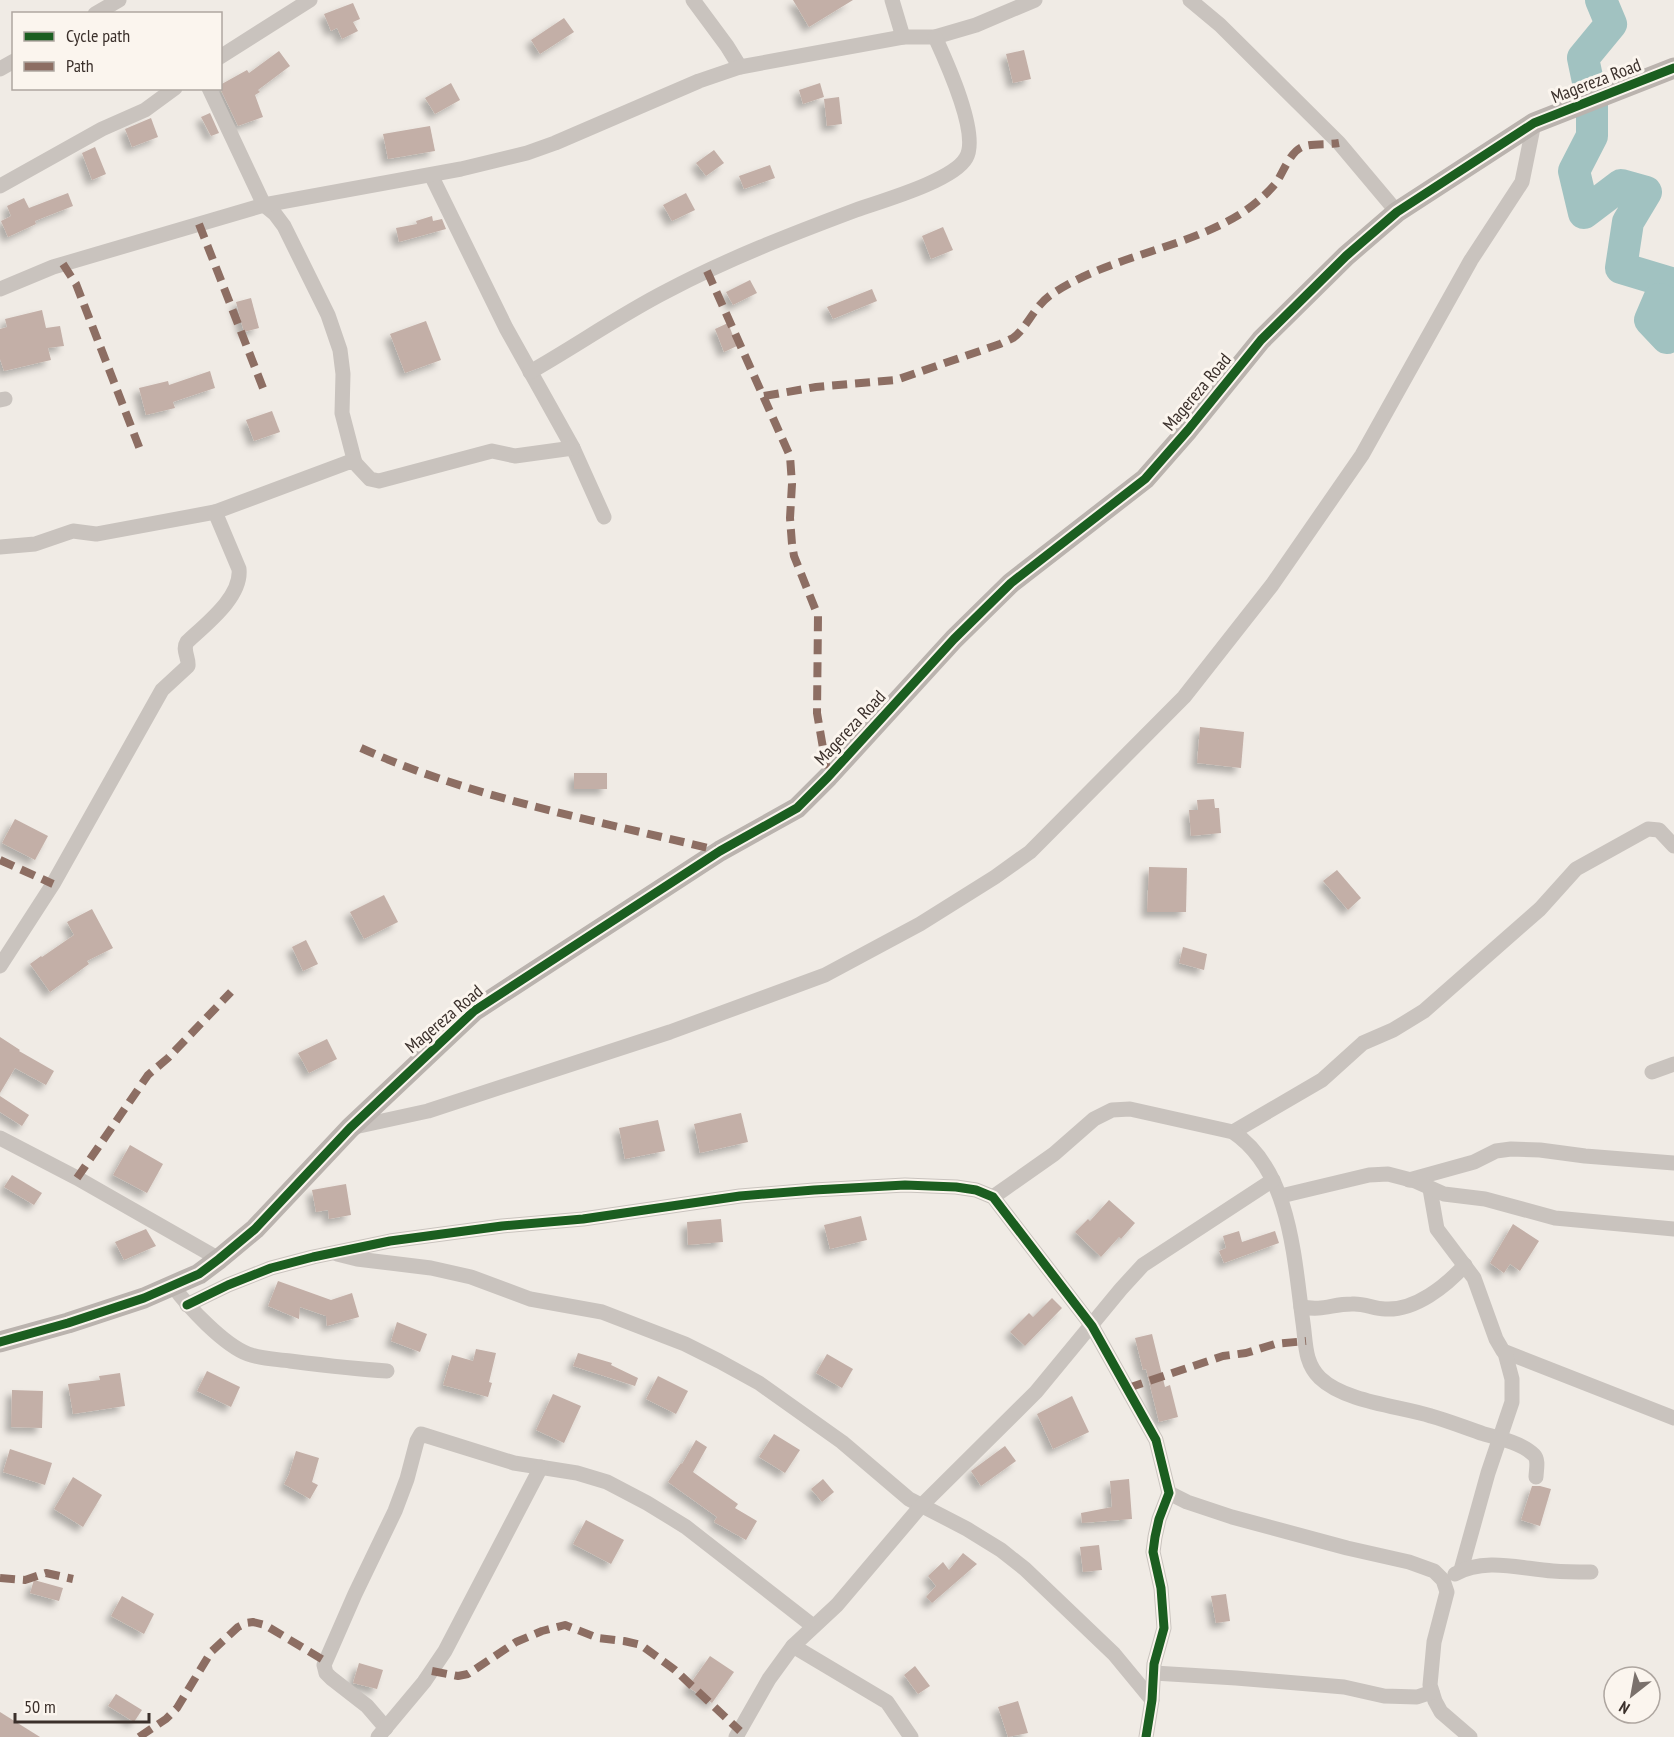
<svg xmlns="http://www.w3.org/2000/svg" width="1674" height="1737" viewBox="0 0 1674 1737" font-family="'PT Sans Narrow',sans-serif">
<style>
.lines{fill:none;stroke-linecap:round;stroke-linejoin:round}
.river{stroke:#a1c2c1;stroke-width:32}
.building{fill:#c3afa7;filter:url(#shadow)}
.street{stroke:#c9c3be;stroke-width:15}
.secondary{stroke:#bab3ae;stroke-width:21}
.quiet{stroke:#8d6e63;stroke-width:8;stroke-dasharray:15 8;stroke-linecap:butt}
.cycleway-casing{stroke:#fbf5ee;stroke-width:13}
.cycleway{stroke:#1b5e20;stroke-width:9}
.labels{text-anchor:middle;stroke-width:6;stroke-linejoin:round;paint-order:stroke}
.street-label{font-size:18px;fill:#3b302b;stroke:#fbf5ee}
</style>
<defs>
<filter id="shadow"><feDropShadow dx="-5.5" dy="5.5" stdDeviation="3" flood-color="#0004"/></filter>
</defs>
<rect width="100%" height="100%" fill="#f0ebe5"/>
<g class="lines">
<g class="river">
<path d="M1601 0 1611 24 1583 58 1592 101V136L1574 171 1584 213 1621 185 1646 192 1628 222 1621 268 1674 284"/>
<path d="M1667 338 1650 320 1659 299 1674 306"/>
</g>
</g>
<g class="building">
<path d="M793 0H853L809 27Z"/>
<path d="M353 3 360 19 353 22 358 31 342 39 337 28 331 31 324 14Z"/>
<path d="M564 18 574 32 540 54 531 40Z"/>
<path d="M1024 50 1031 79 1013 83 1006 54Z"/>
<path d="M279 51 290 66 258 90 260 92 255 95 263 117 238 126 220 88V85L247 70 249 73Z"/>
<path d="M451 83 460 100 435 114 425 98Z"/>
<path d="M820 83 824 97 803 104 799 90Z"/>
<path d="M839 97 842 124 827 126 824 99Z"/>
<path d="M210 113 219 133 211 136 201 117Z"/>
<path d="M151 118 158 137 132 147 125 129Z"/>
<path d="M430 126 435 151 388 159 383 134Z"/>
<path d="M95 147 106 174 92 180 82 153Z"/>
<path d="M714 150 724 163 706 176 696 163Z"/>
<path d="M770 165 775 178 744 189 739 176Z"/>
<path d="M68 193 73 206 35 221 36 224 8 237 1 221 11 216 7 206 24 198 29 208Z"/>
<path d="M686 193 695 210 672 221 663 205Z"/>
<path d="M432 216 433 221 442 219 446 229 399 242 396 228 417 224 416 221Z"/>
<path d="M943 227 953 250 931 259 922 236Z"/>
<path d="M750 280 757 293 733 305 726 292Z"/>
<path d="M872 289 877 301 833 319 827 307Z"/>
<path d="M251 298 259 328 244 332 236 302Z"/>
<path d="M42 310 46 328 60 326 64 346 48 348 51 360 4 371 0 359V329L7 327 5 319Z"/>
<path d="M426 321 441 360 405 373 390 334Z"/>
<path d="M728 323 737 346 724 352 715 329Z"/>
<path d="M210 371 215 388 173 402 175 408 146 415 139 388 168 381 169 385Z"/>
<path d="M272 411 280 432 254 441 246 420Z"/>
<path d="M1200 727 1244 732 1241 768 1197 763Z"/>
<rect x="574" y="773" width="33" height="16"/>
<path d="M1214 799 1215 808H1219L1221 833 1191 836 1189 810H1198L1197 800Z"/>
<path d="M15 819 48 836 35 860 2 843Z"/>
<path d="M1149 867 1187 868 1186 912H1147Z"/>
<path d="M1337 870 1361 898 1348 910 1323 881Z"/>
<path d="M384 895 398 922 364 939 350 912Z"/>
<path d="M92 909 113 948 87 961 89 964 50 992 30 964 41 956 42 957 74 935 67 922Z"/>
<path d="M306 940 318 964 303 971 292 947Z"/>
<path d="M1183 947 1207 954 1204 970 1179 963Z"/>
<path d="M0 1037 20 1050 19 1051 54 1071 46 1085 15 1068 0 1093Z"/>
<path d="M327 1039 337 1059 309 1073 298 1053Z"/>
<path d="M0 1096 29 1115 22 1126 0 1112Z"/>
<path d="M741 1113 748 1142 700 1153 694 1124Z"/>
<path d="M658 1120 665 1151 625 1159 619 1128Z"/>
<path d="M130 1145 163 1164 147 1193 113 1175Z"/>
<path d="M12 1175 42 1193 34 1205 4 1187Z"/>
<path d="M346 1184 351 1215 329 1219 328 1210 316 1212 312 1190Z"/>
<path d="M1109 1200 1135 1223 1121 1239 1119 1237 1101 1257 1075 1232 1088 1219 1090 1221Z"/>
<path d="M861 1216 867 1240 830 1249 824 1225Z"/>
<path d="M721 1219 723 1242 688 1245 687 1222Z"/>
<path d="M1513 1224 1539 1241 1520 1271 1510 1264 1504 1273 1490 1263Z"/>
<path d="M146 1229 156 1246 124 1260 115 1242Z"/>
<path d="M1239 1231 1242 1242 1275 1231 1279 1243 1224 1263 1219 1251 1226 1248 1223 1236Z"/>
<path d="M278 1281 331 1300 352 1293 359 1317 327 1326 326 1316 300 1307 299 1319 268 1306Z"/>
<path d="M1052 1298 1062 1308 1025 1346 1010 1332 1029 1313 1033 1317Z"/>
<path d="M397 1322 427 1334 420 1352 391 1341Z"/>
<path d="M1152 1334 1165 1387 1170 1385 1178 1417 1159 1422 1146 1369 1143 1370 1135 1338Z"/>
<path d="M476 1349 496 1353 489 1382 492 1383 488 1397 443 1385 452 1355 473 1361Z"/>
<path d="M578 1353 612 1363 611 1365 638 1378 635 1386 573 1366Z"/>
<path d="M827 1354 853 1369 842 1388 816 1373Z"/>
<path d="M207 1371 240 1387 231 1407 197 1391Z"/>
<path d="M120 1373 125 1406 73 1414 68 1384 100 1380 99 1376Z"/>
<path d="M658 1376 688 1391 676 1414 646 1399Z"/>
<path d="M12 1390 43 1391 42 1428 11 1427Z"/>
<path d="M553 1394 581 1406 564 1443 536 1430Z"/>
<path d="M1072 1396 1089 1432 1053 1449 1037 1414Z"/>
<path d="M774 1434 800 1450 785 1473 759 1457Z"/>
<path d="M696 1440 707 1447 693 1472 738 1504 735 1508 757 1521 746 1540 714 1522 717 1517 668 1482 681 1463 682 1464Z"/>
<path d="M1005 1446 1016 1461 981 1486 971 1471Z"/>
<path d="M10 1449 52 1463 45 1485 3 1472Z"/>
<path d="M296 1451 319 1458 312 1482 318 1485 310 1499 284 1484 289 1474Z"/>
<path d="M73 1477 102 1495 83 1527 54 1509Z"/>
<path d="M823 1479 834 1492 822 1502 811 1489Z"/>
<path d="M1129 1479 1132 1519 1082 1523 1081 1513 1112 1507 1110 1481Z"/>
<path d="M1532 1486H1540L1551 1489 1540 1526 1521 1520Z"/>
<path d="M586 1520 624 1540 611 1564 573 1544Z"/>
<path d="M1099 1545 1102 1570 1083 1572 1080 1547Z"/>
<path d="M963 1553 977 1564 932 1603 926 1597 936 1586 928 1576 943 1562 949 1570Z"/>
<path d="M34 1580 63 1588 59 1601 30 1593Z"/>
<path d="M1226 1594 1230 1621 1216 1623 1211 1596Z"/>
<path d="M122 1596 154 1614 144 1634 111 1616Z"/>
<path d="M710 1656 734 1672 712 1703 688 1687Z"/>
<path d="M359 1663 383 1670 377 1689 353 1683Z"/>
<path d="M915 1666 930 1686 918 1694 904 1675Z"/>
<path d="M116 1694 142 1710 134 1722 108 1706Z"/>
<path d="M1018 1701 1028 1733 1008 1737 998 1707Z"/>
<path d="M0 1712 40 1737H0Z"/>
</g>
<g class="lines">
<g class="street">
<path d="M693 0 727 46 740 67"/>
<path d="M892 0 903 37"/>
<path d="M1190 0 1220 25 1339 143 1397 212"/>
<path d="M95 14 119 0"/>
<path d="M220 57 310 0"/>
<path d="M0 69 14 61"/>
<path d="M209 88 264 205 275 214 284 226 328 315 340 350 343 374 342 413 355 463"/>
<path d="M431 175 506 328 573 448 604 517"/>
<path d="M0 186 102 129 145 110 175 88"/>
<path d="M0 289 53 267 264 205 461 169 527 153 555 143 699 81 740 67 903 37H935L976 25 1035 0"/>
<path d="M530 372C576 346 620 315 667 291 727 259 792 234 856 210 881 201 953 181 966 158 980 135 946 61 935 37"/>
<path d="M0 400 5 399"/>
<path d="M0 547 35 544 73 531 96 534 215 512 349 462 355 463 370 479 379 481 492 451 515 456 573 448"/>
<path d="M0 966 53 884 162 690 188 666C189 657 182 650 187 642 206 624 242 597 239 569L215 512"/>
<path d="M1652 1072 1674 1064"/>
<path d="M350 1128 428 1111 670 1032 825 975 920 924 995 877 1030 852 1184 697 1272 585 1362 455 1471 260 1522 182 1534 123"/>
<path d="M1233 1132 1322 1080 1363 1043 1393 1030 1424 1011 1540 909 1576 869 1648 829 1659 830 1674 846"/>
<path d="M0 1138 77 1178 219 1259"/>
<path d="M1409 1180 1474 1162 1496 1151 1511 1149 1540 1150 1585 1156 1674 1163"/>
<path d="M1430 1189 1437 1229 1474 1278 1496 1339 1503 1351 1674 1418"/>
<path d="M1281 1196 1369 1175 1388 1174 1415 1181 1444 1194 1485 1199 1555 1218 1674 1229"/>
<path d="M993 1197 1054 1154 1094 1119 1112 1110 1130 1109 1233 1132C1291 1171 1294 1259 1303 1323 1306 1343 1304 1362 1320 1378 1345 1402 1399 1406 1431 1416 1449 1421 1466 1428 1484 1434 1499 1438 1522 1443 1534 1455 1539 1460 1536 1471 1536 1477"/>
<path d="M337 1254 357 1259 431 1268 471 1277 530 1299 602 1312 685 1344 719 1361 759 1383 842 1442 909 1499 967 1529 1001 1550 1025 1569 1114 1654 1152 1700"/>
<path d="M173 1286C188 1307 224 1345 248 1354 261 1359 276 1359 290 1361 322 1365 354 1369 387 1371"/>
<path d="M187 1305 228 1285 271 1268 313 1257 390 1241 502 1226 583 1219 740 1196 814 1190 905 1185 956 1187 976 1190 993 1197 1092 1326 1156 1440 1169 1493 1159 1519 1155 1537 1153 1552 1161 1588 1164 1628 1154 1664 1152 1700 1146 1737"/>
<path d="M1301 1307C1325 1311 1331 1304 1352 1304 1364 1303 1374 1309 1385 1309 1415 1311 1446 1286 1465 1265"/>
<path d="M1169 1493 1187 1502 1232 1517 1347 1548 1409 1562 1434 1571 1443 1580 1447 1592 1434 1642 1430 1685 1435 1701 1441 1712 1470 1737"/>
<path d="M1461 1570 1488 1473 1512 1402V1379L1505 1353"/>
<path d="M1455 1574C1485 1557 1522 1569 1553 1571 1566 1572 1579 1572 1591 1572"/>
<path d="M793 1646 887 1702 911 1737"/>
<path d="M1154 1673 1236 1678 1344 1687 1384 1696 1417 1697 1432 1692"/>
<path d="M386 1728 367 1706 331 1678 326 1673 324 1665 355 1594 395 1511 407 1479 417 1441 421 1434 514 1463 577 1473 607 1482 647 1503 686 1527 813 1626"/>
<path d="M378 1737 424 1682 445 1651 541 1467"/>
<path d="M736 1737 769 1679 793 1646 837 1605 921 1506 1036 1392 1121 1289 1143 1265 1273 1180"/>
</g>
<path class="secondary" d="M0 1342 68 1323 144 1298 199 1274 219 1259 255 1229 350 1128 474 1011 720 851 797 808 828 777 954 639 1011 583 1145 479 1188 430 1261 340 1346 256 1397 212 1534 123 1674 68"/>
<g class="quiet">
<path d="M199 224 263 388"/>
<path d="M63 264 76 284 141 452"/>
<path d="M707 271 790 456 792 484 790 518 792 544 794 556 818 616 817 713 828 777"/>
<path d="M764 396 816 387 896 380 1000 344C1004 342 1009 340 1013 338 1027 328 1034 306 1052 294 1109 256 1185 249 1242 213 1254 205 1266 195 1276 183 1283 173 1290 152 1302 147 1312 143 1328 145 1339 143"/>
<path d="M361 748C474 799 600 821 720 851"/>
<path d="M0 860 53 884"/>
<path d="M77 1178 148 1075 168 1058 231 992"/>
<path d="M1128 1388 1223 1356 1246 1353 1275 1344 1306 1341"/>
<path d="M0 1578 25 1580 46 1573 73 1579"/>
<path d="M432 1671 458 1676 468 1674 516 1642 542 1631 565 1625 598 1638 624 1641 641 1645 675 1670 740 1731"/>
<path d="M139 1737 166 1719 177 1708 211 1652 238 1627 246 1623 253 1622 265 1625 325 1661"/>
</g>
<defs>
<g id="cycleway">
<path d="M187 1305 228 1285 271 1268 313 1257 390 1241 502 1226 583 1219 740 1196 814 1190 905 1185 956 1187 976 1190 993 1197 1092 1326 1156 1440 1169 1493 1159 1519 1155 1537 1153 1552 1161 1588 1164 1628 1154 1664 1152 1700 1146 1737"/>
<path d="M0 1342 68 1323 144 1298 199 1274 219 1259 255 1229 350 1128 474 1011 720 851 797 808 828 777 954 639 1011 583 1145 479 1188 430 1261 340 1346 256 1397 212 1534 123 1674 68"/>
</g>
</defs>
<use href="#cycleway" class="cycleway-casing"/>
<use href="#cycleway" class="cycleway"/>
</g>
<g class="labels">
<g class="street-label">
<text transform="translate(1596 81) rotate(-21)" y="6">Magereza Road</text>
<text transform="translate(1197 392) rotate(-50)" y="6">Magereza Road</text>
<text transform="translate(850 728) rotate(-47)" y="6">Magereza Road</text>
<text transform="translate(444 1019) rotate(-40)" y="6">Magereza Road</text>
</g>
</g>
<rect x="12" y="12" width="210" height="78" fill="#fbf5ee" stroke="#aea6a0" stroke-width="1.5"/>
<rect x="24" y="32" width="30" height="9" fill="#1b5e20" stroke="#aea6a0" stroke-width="1.5"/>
<text x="66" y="42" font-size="18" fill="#3b302b">Cycle path</text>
<rect x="24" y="62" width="30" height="9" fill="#8d6e63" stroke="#aea6a0" stroke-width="1.5"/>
<text x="66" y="72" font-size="18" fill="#3b302b">Path</text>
<g transform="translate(1632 1695) rotate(211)"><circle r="28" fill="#fbf5ee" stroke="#aea6a0" stroke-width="1.5"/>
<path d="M0-4.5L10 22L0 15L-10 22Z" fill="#7a716c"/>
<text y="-9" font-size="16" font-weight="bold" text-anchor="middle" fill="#3b302b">N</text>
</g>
<path d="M15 1713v9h134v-9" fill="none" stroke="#3b302b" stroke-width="3"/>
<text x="24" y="1713" font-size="18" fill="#3b302b" stroke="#fbf5ee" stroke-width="4.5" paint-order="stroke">50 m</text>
</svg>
